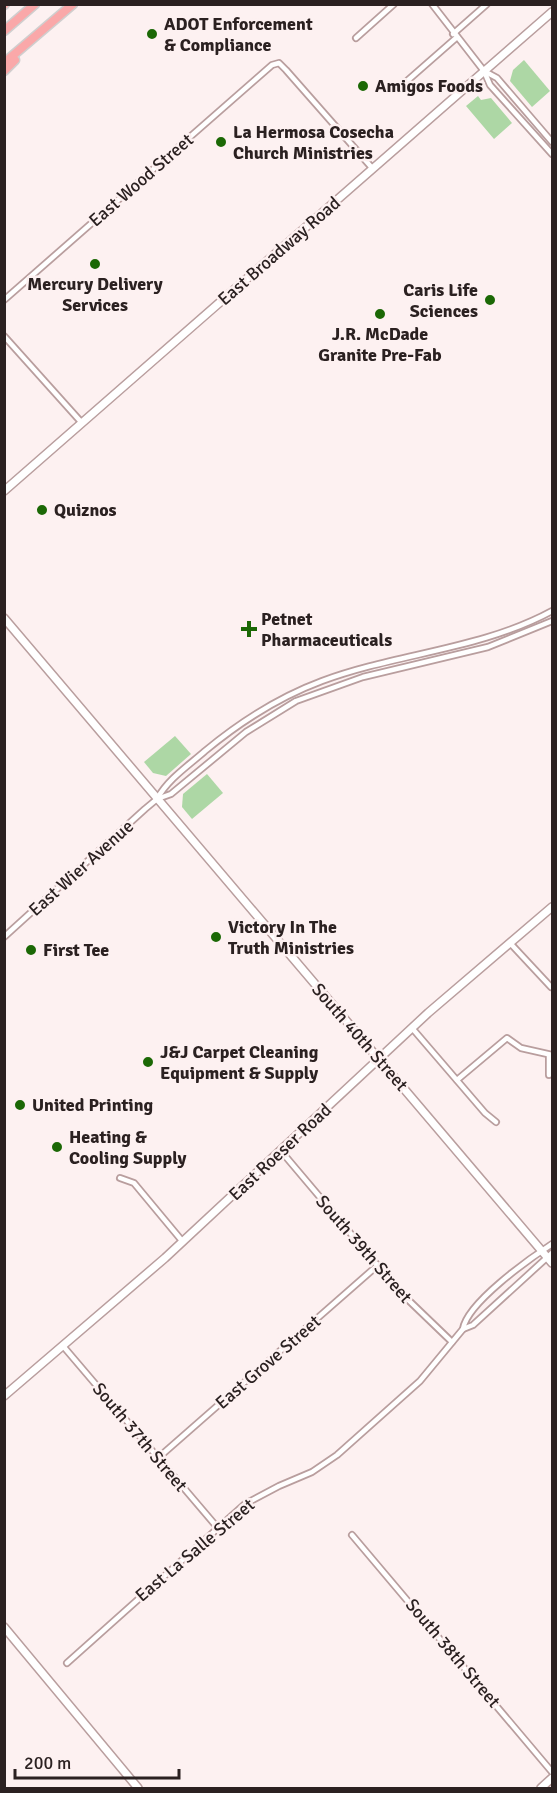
<svg xmlns="http://www.w3.org/2000/svg" width="557" height="1793" viewBox="0 0 557 1793" font-family="Signika,sans-serif">
<style>
.grass{fill:#add7a5}
.lines{fill:none;stroke-linecap:round;stroke-linejoin:round}
.street-casing{stroke:#b99e9e;stroke-width:8}
.secondary-casing{stroke:#b99e9e;stroke-width:10}
.highway-casing{stroke:#d0cece;stroke-width:11}
.street{stroke:#fff;stroke-width:4.5}
.secondary{stroke:#fff;stroke-width:7}
.highway{stroke:#faa8a9;stroke-width:8}
.poi-dot{fill:#1b6805;stroke:#fdf1f1;stroke-width:2}
.labels{text-anchor:middle;stroke-width:5;stroke-linejoin:round;paint-order:stroke}
.poi-label{font-size:18px;font-weight:bold;fill:#2b2121;stroke:#fdf1f1;text-anchor:start}
.street-label{font-size:18px;fill:#2b2121;stroke:#fdf1f1}
</style>
<rect width="100%" height="100%" fill="#fdf1f1"/>
<g class="grass">
<path d="M524 60 550 91 532 107 510 81 513 70Z"/>
<path d="M478 96 481 100 491 98 512 123 494 139 466 106Z"/>
<path d="M175 736 191 754 166 776 153 773 144 762Z"/>
<path d="M207 774 223 793 192 819 182 807 183 794Z"/>
</g>
<g class="lines">
<defs>
<g id="street">
<path d="M432 4 484 71 490 85 552 154"/>
<path d="M453 34 487 4"/>
<path d="M356 38 394 4"/>
<path d="M484 71 497 78 552 142"/>
<path d="M399 88 456 38"/>
<path d="M4 300 272 65 279 63 286 70 373 169"/>
<path d="M4 336 82 423"/>
<path d="M157 799C168 779 188 766 205 751 240 722 279 697 322 681 397 653 480 650 552 611"/>
<path d="M4 937 145 809 157 799 171 794 246 732 296 701 363 677 488 647 552 621"/>
<path d="M510 943 551 987"/>
<path d="M412 1028 485 1113 496 1122"/>
<path d="M549 1055V1075"/>
<path d="M457 1080 507 1038 521 1048 552 1055"/>
<path d="M281 1151 400 1292 452 1342"/>
<path d="M120 1178 134 1183 183 1242"/>
<path d="M463 1329C467 1303 529 1259 552 1244"/>
<path d="M63 1346 217 1527"/>
<path d="M158 1458 378 1265"/>
<path d="M352 1535 552 1772"/>
<path d="M67 1663 245 1504 279 1486 312 1472 337 1455 420 1381 463 1329 473 1325 552 1253"/>
</g>
<g id="secondary">
<path d="M4 491 552 12"/>
<path d="M4 618 552 1263"/>
<path d="M4 1396 165 1258 428 1013 552 907"/>
<path d="M4 1627 138 1788"/>
<path d="M541 1788 552 1778"/>
</g>
<g id="highway">
<path d="M4 5 5 4"/>
<path d="M4 31 35 4"/>
<path d="M4 63 73 4"/>
<path d="M4 71 15 60"/>
</g>
</defs>
<use href="#street" class="street-casing"/>
<use href="#secondary" class="secondary-casing"/>
<use href="#highway" class="highway-casing"/>
<use href="#street" class="street"/>
<use href="#secondary" class="secondary"/>
<use href="#highway" class="highway"/>
</g>
<g class="poi-dot">
<circle cx="152" cy="34" r="6"/>
<circle cx="363" cy="86" r="6"/>
<circle cx="221" cy="142" r="6"/>
<circle cx="95" cy="264" r="6"/>
<circle cx="490" cy="300" r="6"/>
<circle cx="380" cy="314" r="6"/>
<circle cx="42" cy="510" r="6"/>
<path d="M246 620h6v6h6v6h-6v6h-6v-6h-6v-6h6z"/>
<circle cx="216" cy="937" r="6"/>
<circle cx="31" cy="950" r="6"/>
<circle cx="148" cy="1062" r="6"/>
<circle cx="20" cy="1105" r="6"/>
<circle cx="57" cy="1147" r="6"/>
</g>
<g class="labels">
<g class="poi-label">
<text x="164" y="30">ADOT Enforcement<tspan x="164" dy="21">&amp; Compliance</tspan></text>
<text x="375" y="92">Amigos Foods</text>
<text x="233" y="138">La Hermosa Cosecha<tspan x="233" dy="21">Church Ministries</tspan></text>
<text x="95" y="290" text-anchor="middle">Mercury Delivery<tspan x="95" dy="21">Services</tspan></text>
<text x="478" y="296" text-anchor="end">Caris Life<tspan x="478" dy="21">Sciences</tspan></text>
<text x="380" y="340" text-anchor="middle">J.R. McDade<tspan x="380" dy="21">Granite Pre-Fab</tspan></text>
<text x="54" y="516">Quiznos</text>
<text x="261" y="625">Petnet<tspan x="261" dy="21">Pharmaceuticals</tspan></text>
<text x="228" y="933">Victory In The<tspan x="228" dy="21">Truth Ministries</tspan></text>
<text x="43" y="956">First Tee</text>
<text x="160" y="1058">J&amp;J Carpet Cleaning<tspan x="160" dy="21">Equipment &amp; Supply</tspan></text>
<text x="32" y="1111">United Printing</text>
<text x="69" y="1143">Heating &amp;<tspan x="69" dy="21">Cooling Supply</tspan></text>
</g>
<g class="street-label">
<text transform="translate(141 180) rotate(-41)" y="6">East Wood Street</text>
<text transform="translate(279 251) rotate(-41)" y="6">East Broadway Road</text>
<text transform="translate(81 868) rotate(-42)" y="6">East Wier Avenue</text>
<text transform="translate(360 1037) rotate(49)" y="6">South 40th Street</text>
<text transform="translate(280 1152) rotate(-43)" y="6">East Roeser Road</text>
<text transform="translate(364 1249) rotate(49)" y="6">South 39th Street</text>
<text transform="translate(268 1362) rotate(-41)" y="6">East Grove Street</text>
<text transform="translate(140 1437) rotate(50)" y="6">South 37th Street</text>
<text transform="translate(195 1550) rotate(-40)" y="6">East La Salle Street</text>
<text transform="translate(453 1653) rotate(50)" y="6">South 38th Street</text>
</g>
</g>
<rect width="557" height="1793" fill="none" stroke="#2b2121" stroke-width="12"/>
<path d="M15 1769v9h164v-9" fill="none" stroke="#2b2121" stroke-width="3"/>
<text x="24" y="1769" font-size="18" fill="#2b2121" stroke="#fdf1f1" stroke-width="4.5" paint-order="stroke">200 m</text>
</svg>
